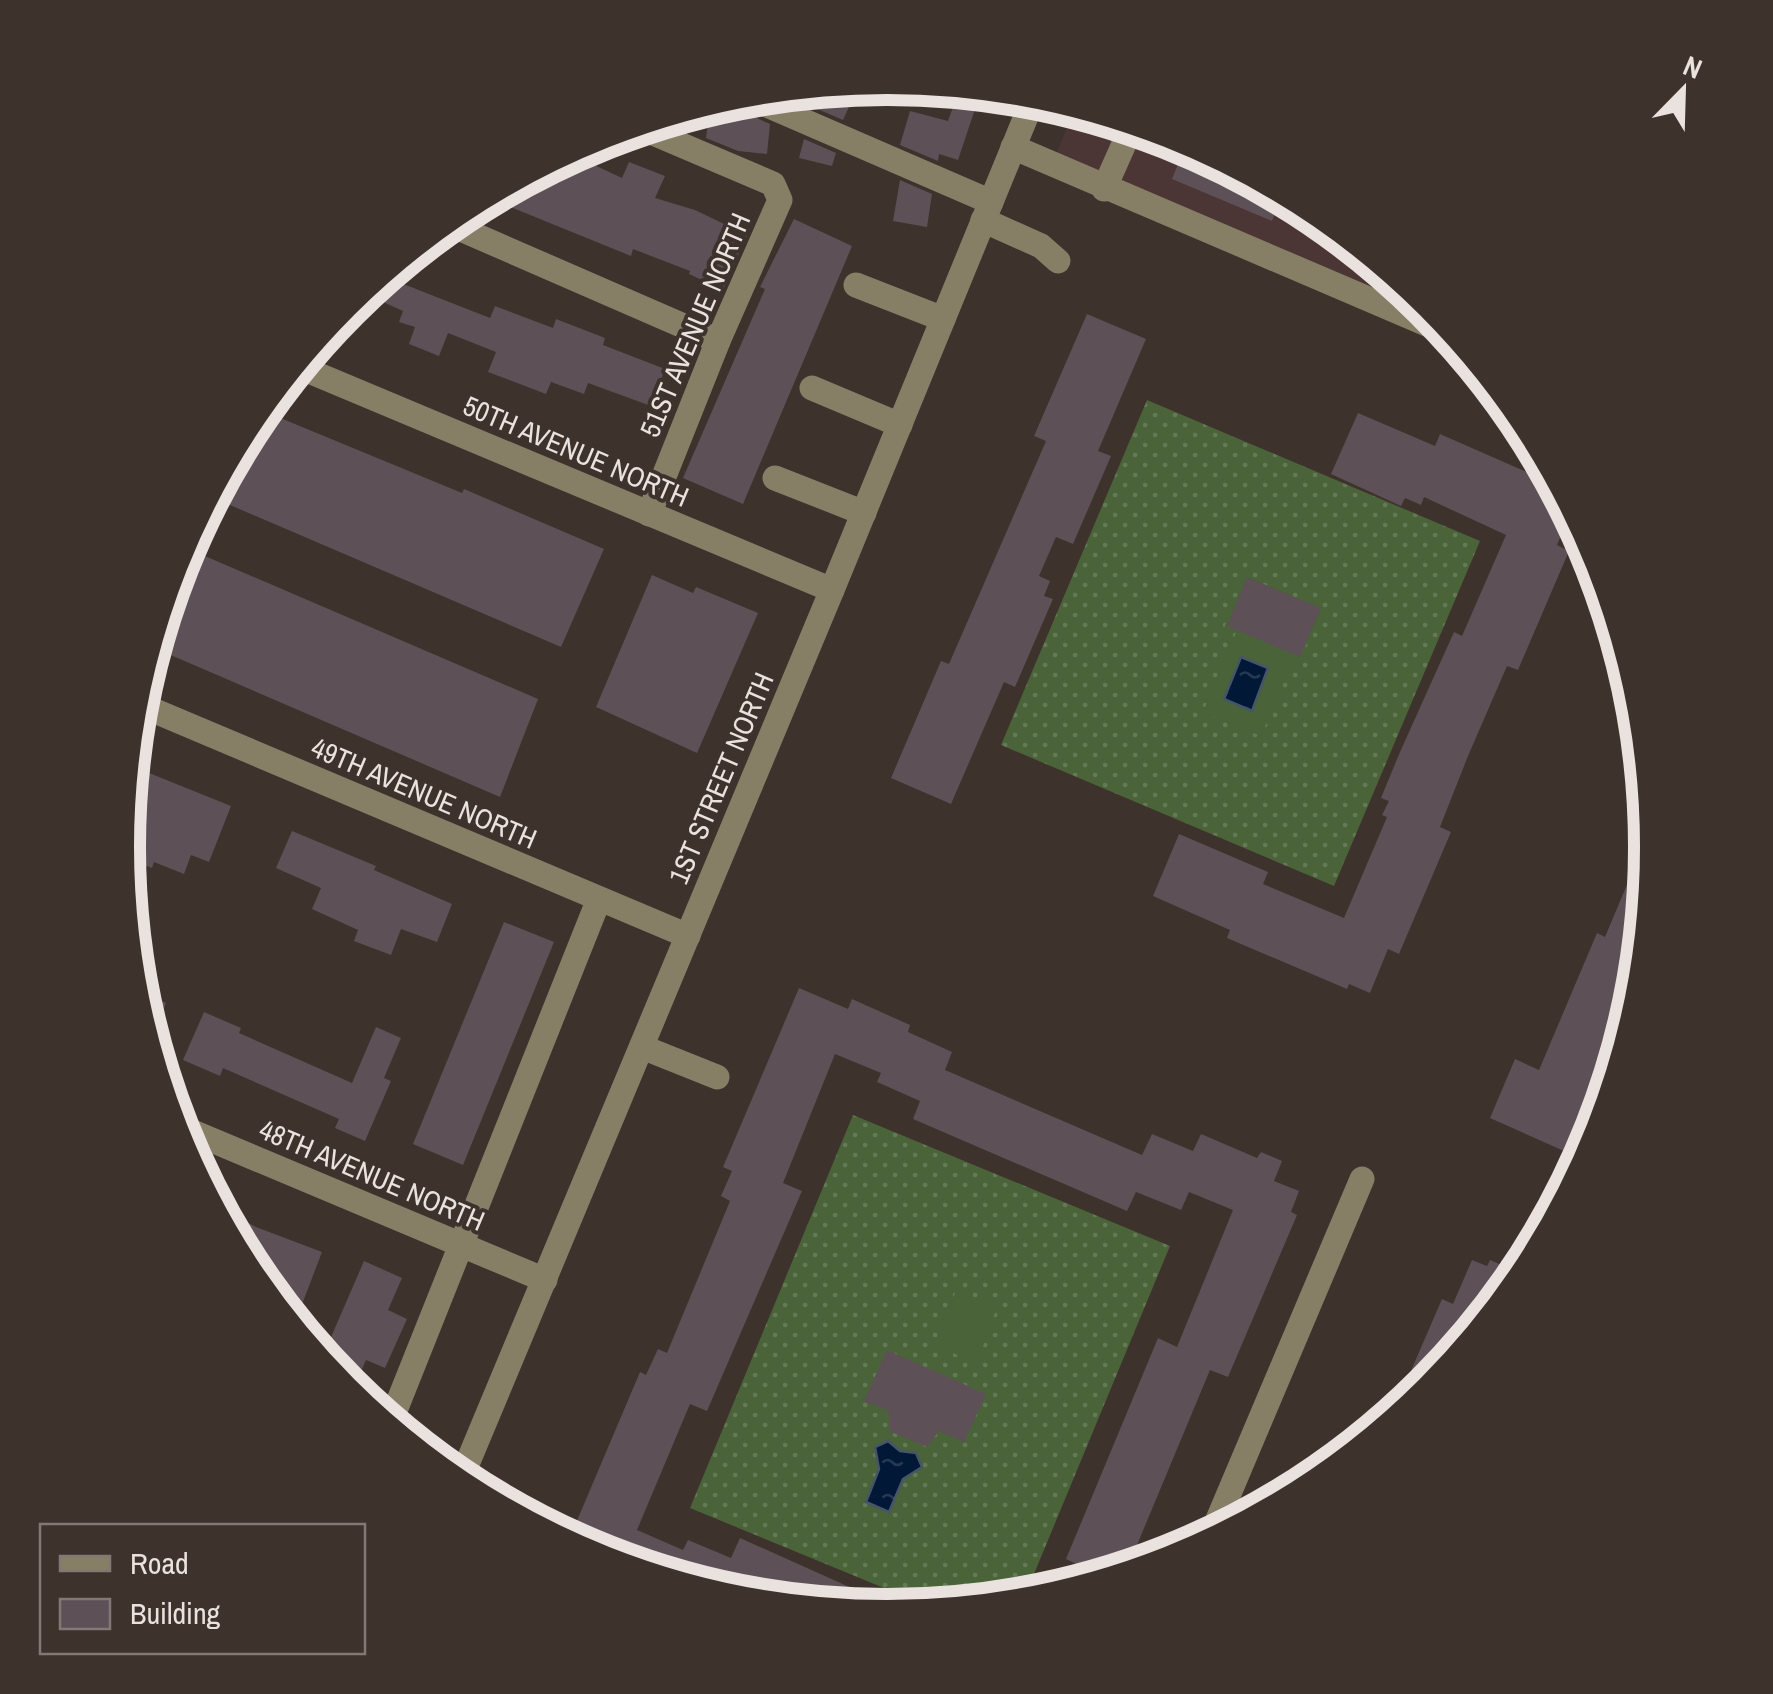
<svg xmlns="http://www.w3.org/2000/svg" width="1773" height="1694" viewBox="0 0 1773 1694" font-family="'Archivo Narrow',sans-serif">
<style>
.education{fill:#4b3635}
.grass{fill:url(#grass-dots)}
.garden{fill:#4a6339}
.water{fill:url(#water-ripples);stroke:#475569;stroke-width:2.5}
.building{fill:#5d5157}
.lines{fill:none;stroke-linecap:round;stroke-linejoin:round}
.minor{stroke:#877e66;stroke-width:25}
.labels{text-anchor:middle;stroke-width:8;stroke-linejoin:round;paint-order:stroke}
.street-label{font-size:28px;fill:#eae2df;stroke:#3d322c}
.rim{fill:none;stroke:#eae2df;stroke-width:12}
</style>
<defs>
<pattern id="grass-dots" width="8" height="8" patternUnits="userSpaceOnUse" patternTransform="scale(2.5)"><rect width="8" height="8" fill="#4a6339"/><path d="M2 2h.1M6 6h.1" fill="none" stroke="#647955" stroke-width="1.8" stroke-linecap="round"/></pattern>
<pattern id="water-ripples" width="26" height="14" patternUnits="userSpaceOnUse" patternTransform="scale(2.5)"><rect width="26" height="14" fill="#011836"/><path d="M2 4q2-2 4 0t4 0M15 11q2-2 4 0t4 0" fill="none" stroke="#263953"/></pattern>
</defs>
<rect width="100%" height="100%" fill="#3d322c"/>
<path class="education" d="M1075 109 1180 141 1312 212 1427 307 1450 334 1051 166Z"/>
<g class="grass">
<path d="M1147 400 1480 541 1334 886 1001 745Z"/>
<path d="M853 1115 1170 1246 1024 1598 930 1607 690 1508Z"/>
</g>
<g class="garden">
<path d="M1246 577 1321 609 1300 659 1294 657 1261 736 1203 712 1236 633 1224 628Z"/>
<path d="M956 1291 997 1307 977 1363 934 1345Z"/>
</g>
<g class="water">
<path d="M1241 657 1268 668 1252 711 1224 699Z"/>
<path d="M888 1441 900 1451 916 1453 922 1467 903 1479 889 1512 866 1502 879 1469 875 1447Z"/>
</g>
<g class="building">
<path d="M859 85 843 120 780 93 843 87Z"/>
<path d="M957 96 977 103 958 160 939 154 938 161 900 145 910 111 948 121Z"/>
<path d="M730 99 739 110 770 124 767 154 738 151 706 138 708 122 669 118Z"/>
<path d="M804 139 836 153 832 166 799 158Z"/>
<path d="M1186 144 1282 196 1272 221 1172 179Z"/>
<path d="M575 156 622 178 629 162 665 176 655 198 695 210 747 235 723 290 689 274 690 271 633 249 631 256 503 204 513 184 552 163 568 171Z"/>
<path d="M900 180 932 194 927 227 893 221Z"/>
<path d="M794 219 852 246 743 504 683 478 765 289 760 287Z"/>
<path d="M383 276 490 318 495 306 553 328 556 319 605 338 603 345 665 369 651 406 588 383 584 394 551 382 546 394 488 372 496 352 448 333 439 356 409 344 415 327 399 322 403 311 368 295 374 283Z"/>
<path d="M1087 314 1146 339 1098 451 1111 456 1073 544 1056 537 1039 576 1050 581 1044 596 1053 599 1015 687 1004 682 951 804 891 778 941 661 949 664 1046 441 1034 436Z"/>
<path d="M261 410 462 493 464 489 604 549 561 647 223 502 238 467 229 464Z"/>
<path d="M1358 413 1435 446 1440 434 1556 485 1570 513 1557 545 1569 551 1518 670 1507 666 1468 756 1440 827 1451 832 1399 954 1388 949 1370 993 1349 984 1347 989 1227 938 1230 930 1153 896 1179 834 1268 872 1263 884 1344 918 1387 817 1382 815 1389 801 1381 798 1400 752 1454 632 1462 636 1506 535 1424 497 1421 505 1405 498 1401 506 1331 474Z"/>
<path d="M184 547 538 699 500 797 152 647Z"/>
<path d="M652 575 693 593 696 587 758 613 697 753 596 707Z"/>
<path d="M1247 577 1321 608 1300 657 1227 626Z"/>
<path d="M149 773 231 806 209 862 191 855 184 874 154 862 152 868 123 857V837Z"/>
<path d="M292 831 376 866 374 870 452 904 437 942 401 929 391 955 354 941 358 930 312 909 321 888 276 868Z"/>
<path d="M1647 837 1651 848 1637 988 1590 1100 1603 1105 1593 1140 1582 1159 1490 1118 1515 1059 1539 1070 1597 933 1605 937Z"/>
<path d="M504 922 554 942 463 1165 413 1144Z"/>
<path d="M799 988 848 1009 852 999 910 1025 908 1032 952 1052 945 1070 1142 1155 1152 1134 1193 1151 1201 1134 1257 1158 1261 1152 1282 1161 1274 1181 1299 1191 1291 1212 1297 1215 1228 1377 1210 1370 1127 1569 1079 1584 1085 1568 1066 1559 1158 1338 1177 1347 1233 1210 1189 1192 1181 1210 1136 1192 1127 1211 913 1119 920 1101 877 1082 881 1073 835 1054 783 1183 802 1191 707 1411 690 1404 637 1530 683 1550 688 1540 731 1558 740 1538 856 1590 858 1587 910 1609 886 1612 737 1597 593 1553 574 1543 578 1533 573 1530 640 1372 646 1375 658 1349 667 1353 730 1201 721 1196 732 1171 723 1167Z"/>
<path d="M136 990 166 1003 150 1040 137 996Z"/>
<path d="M204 1012 241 1028 239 1033 352 1083 376 1027 401 1038 384 1078 391 1081 365 1141 335 1128 339 1119 223 1068 220 1076 183 1060Z"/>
<path d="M216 1206 256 1227 322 1252 301 1307 270 1295 251 1271Z"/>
<path d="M1472 1260 1487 1266 1490 1260 1521 1273 1427 1388 1391 1417 1442 1299 1453 1304Z"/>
<path d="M364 1261 402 1278 388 1310 407 1319 385 1368 366 1360 352 1392 322 1358Z"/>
<path d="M887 1350 986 1394 964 1442 939 1431 927 1447 889 1431V1411L864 1401Z"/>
</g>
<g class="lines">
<g class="minor">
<path d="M746 96 991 202"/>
<path d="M639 127 773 184 780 200 718 341 649 514"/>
<path d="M1013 147 1450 334"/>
<path d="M1104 189 1132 126"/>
<path d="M983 220 1041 246 1058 261"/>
<path d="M447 223 718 341"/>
<path d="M856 285 943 319"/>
<path d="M297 366 832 590"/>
<path d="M812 388 900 425"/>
<path d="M775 478 864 513"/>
<path d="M136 703 688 936"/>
<path d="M642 1047 717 1077"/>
<path d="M176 1125 545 1280"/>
<path d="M390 1423 599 899"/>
<path d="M460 1481 832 590 1034 97"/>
<path d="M1211 1536 1362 1179"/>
</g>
</g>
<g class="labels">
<g class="street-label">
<text transform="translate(695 325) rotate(-67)" y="10">51ST AVENUE NORTH</text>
<text transform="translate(576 451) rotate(23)" y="10">50TH AVENUE NORTH</text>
<text transform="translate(721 778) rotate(-67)" y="10">1ST STREET NORTH</text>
<text transform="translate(424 793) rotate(23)" y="10">49TH AVENUE NORTH</text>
<text transform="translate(372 1175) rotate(23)" y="10">48TH AVENUE NORTH</text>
</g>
</g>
<path d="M0 0H1773V1694H0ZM140 847a747 747 0 1 1 1494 0a747 747 0 1 1-1494 0Z" fill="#3d322c" fill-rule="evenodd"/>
<path class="rim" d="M140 847a747 747 0 1 1 1494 0a747 747 0 1 1-1494 0Z"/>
<rect x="40" y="1524" width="325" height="130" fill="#3d322c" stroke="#827874" stroke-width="2.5"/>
<rect x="60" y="1556" width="50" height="15" fill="#877e66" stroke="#827874" stroke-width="2.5"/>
<text x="130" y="1574" font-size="30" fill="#eae2df">Road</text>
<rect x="60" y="1599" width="50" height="30" fill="#5d5157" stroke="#827874" stroke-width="2.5"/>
<text x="130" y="1624" font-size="30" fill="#eae2df">Building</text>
<g transform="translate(1683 90) rotate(23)" stroke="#3d322c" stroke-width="8" paint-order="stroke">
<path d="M0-8L18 38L0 25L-18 38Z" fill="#eae2df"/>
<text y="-15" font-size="28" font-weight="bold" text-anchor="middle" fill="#eae2df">N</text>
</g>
</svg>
